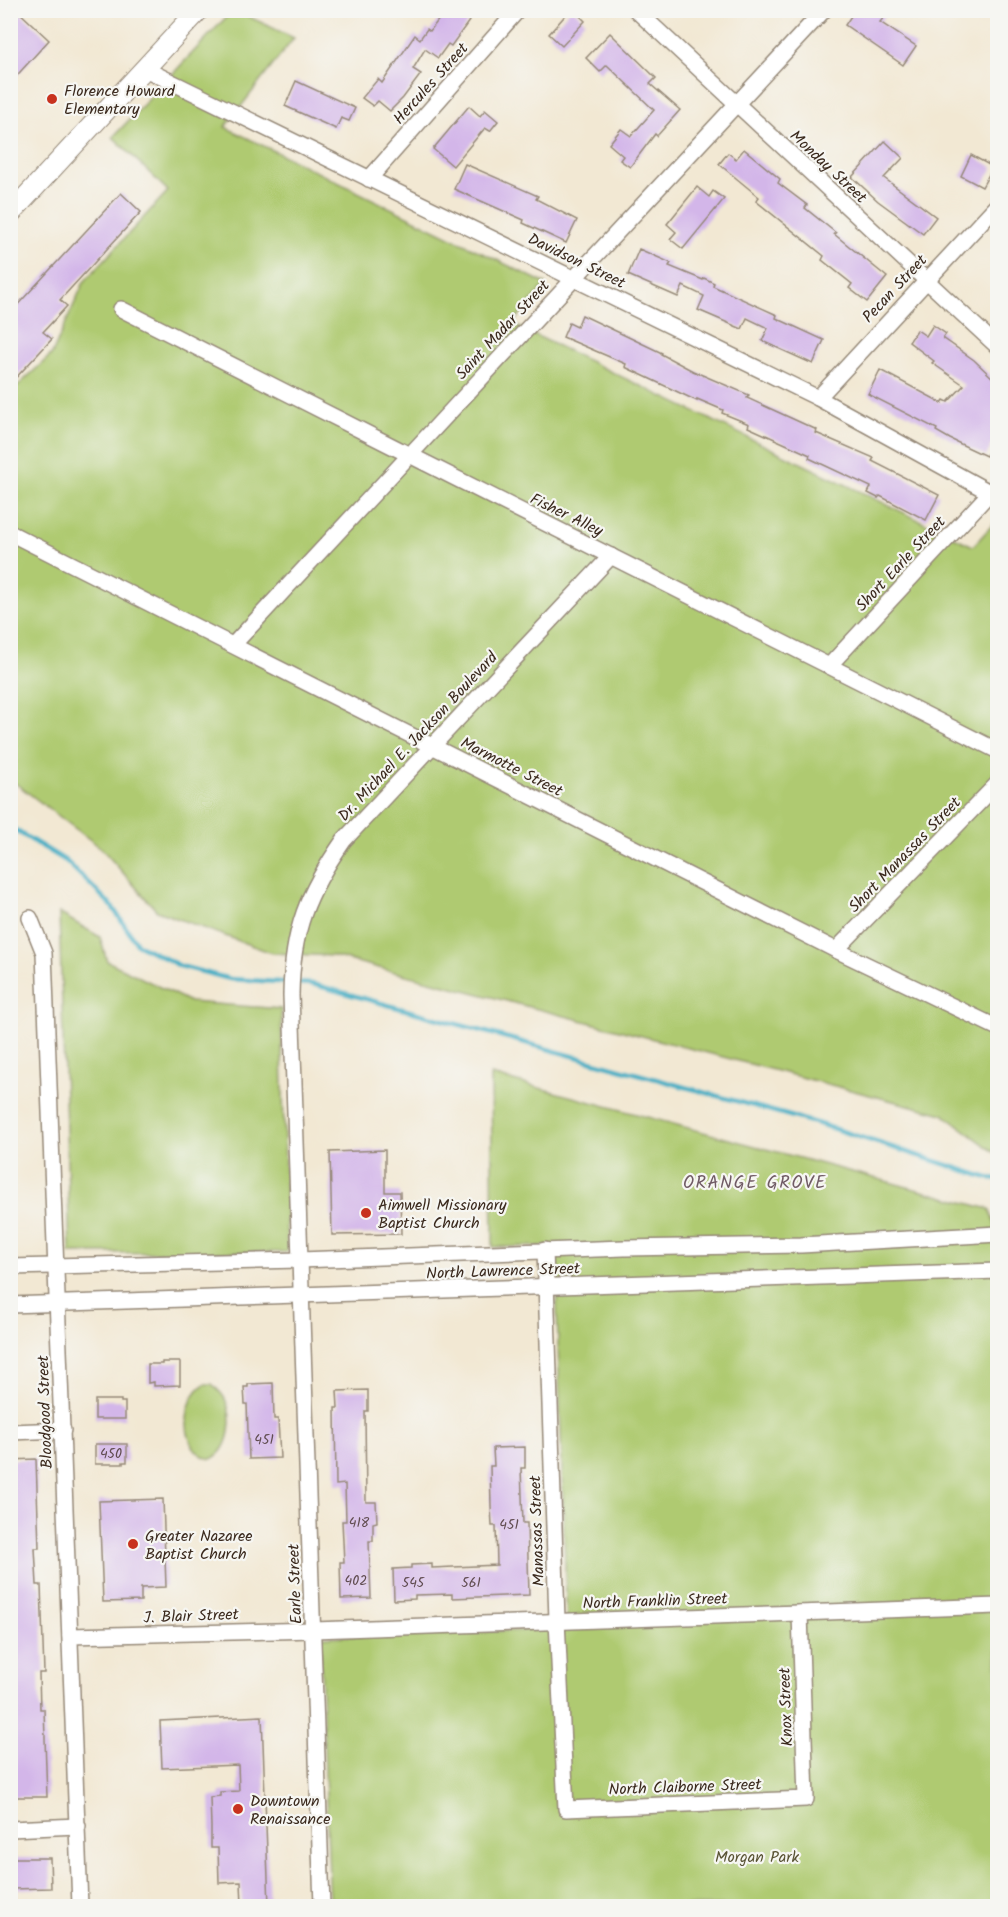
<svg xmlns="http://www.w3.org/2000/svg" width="1008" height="1917" viewBox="0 0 1008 1917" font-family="Kalam,sans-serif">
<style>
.green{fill:#afca71;stroke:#757a48;stroke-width:1.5}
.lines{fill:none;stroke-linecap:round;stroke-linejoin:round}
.stream{stroke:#46afc5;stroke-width:4.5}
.building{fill:#d3b6e9}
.minor-casing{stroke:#968978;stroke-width:18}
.major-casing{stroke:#968978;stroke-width:22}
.minor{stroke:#fff;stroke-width:15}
.major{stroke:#fff;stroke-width:20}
.poi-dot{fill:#c8321e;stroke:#f6f6f2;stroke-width:2}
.labels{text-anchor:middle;stroke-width:4.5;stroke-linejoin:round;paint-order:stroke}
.number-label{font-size:14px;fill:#614d51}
.street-label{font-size:16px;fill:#3b2a1e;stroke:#f6f6f2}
.poi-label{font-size:16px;fill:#3b2a1e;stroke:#f6f6f2;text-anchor:start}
.park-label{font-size:16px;fill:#585233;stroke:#f6f6f2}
.neighbourhood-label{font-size:18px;letter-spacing:1.5px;fill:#705b65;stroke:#f6f6f2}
</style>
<rect width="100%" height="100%" fill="#f6f6f2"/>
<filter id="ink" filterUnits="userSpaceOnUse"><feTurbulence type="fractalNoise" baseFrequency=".0167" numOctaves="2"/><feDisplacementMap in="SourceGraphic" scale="12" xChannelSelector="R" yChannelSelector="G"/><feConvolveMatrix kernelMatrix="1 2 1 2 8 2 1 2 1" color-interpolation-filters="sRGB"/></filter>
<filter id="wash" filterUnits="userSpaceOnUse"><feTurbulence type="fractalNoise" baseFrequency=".008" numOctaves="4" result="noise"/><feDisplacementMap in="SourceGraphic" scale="24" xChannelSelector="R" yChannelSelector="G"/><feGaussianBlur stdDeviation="1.35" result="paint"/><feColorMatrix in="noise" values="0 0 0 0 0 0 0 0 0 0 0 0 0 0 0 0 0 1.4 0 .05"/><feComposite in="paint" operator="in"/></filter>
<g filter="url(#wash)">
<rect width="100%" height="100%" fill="#f2e8d3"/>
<g class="green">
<path d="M232 11H237L294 38 225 127 546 284 512 324 973 546 997 520V1154L943 1114 333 956 272 953 157 911 101 848 11 780 10 393 52 354 84 282 168 191 113 137Z"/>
<path d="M59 913 100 937 107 961 190 1002 281 1009 287 1252 70 1253Z"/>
<path d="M491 1075 989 1209 998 1231 997 1906H330L320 1637 567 1629 555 1246 493 1247Z"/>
<path d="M205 1384H212C217 1389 222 1393 225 1399 234 1417 231 1450 211 1459 179 1452 181 1398 205 1384Z"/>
</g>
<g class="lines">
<path class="stream" d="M10 827 66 861 111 905 137 944 180 966 230 979 312 984 819 1124 988 1178 998 1179"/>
</g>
<g id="blocks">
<g class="building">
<path d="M10 10H17L49 40 10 83Z"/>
<path d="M446 10H477L451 46 448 44 438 58 425 49 413 69 421 74 403 98 390 111 378 101 373 106 362 98 378 79 382 83 415 35 420 39 427 29 430 31Z"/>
<path d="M570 10H574L585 21 562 46 549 34Z"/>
<path d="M855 10H890L880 22 916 46 903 65 845 25Z"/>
<path d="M610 33 656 78 650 84 680 110 657 136 655 134 630 167 620 160 623 156 609 144 621 129 631 136 654 110 607 65 600 72 586 58Z"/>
<path d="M296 81 355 108 349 121 341 118 336 129 285 106Z"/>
<path d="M469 106 480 116 485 110 498 121 490 131 485 128 453 166 433 149Z"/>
<path d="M885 141 903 158 884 178 936 217 923 234 878 201 852 177Z"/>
<path d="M744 149 780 179 778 183 807 205 805 208 836 233 834 234 887 277 867 302 849 288 852 284 822 260 824 256 756 201 759 197 719 164 728 153 736 159Z"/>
<path d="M971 155 993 167 982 187 961 176Z"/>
<path d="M465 164 538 196 536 199 577 220 566 243 523 223 524 220 454 189Z"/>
<path d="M697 187 709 197 713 191 724 199 683 249 670 239 676 232 667 224Z"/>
<path d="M121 193 141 212 60 300 67 306 43 332 52 339 10 384V313Z"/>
<path d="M639 249 671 263 669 266 703 280 704 278 714 283 713 286 777 315 776 318 824 340 813 364 762 341 768 328 747 318 742 329 698 310 704 296 683 286 678 297 628 275Z"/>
<path d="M582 315 662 353 661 354 693 371 749 395 747 398 817 430 816 433 874 458 872 461 939 495 926 520 880 496 878 498 868 493 871 487 809 458 810 455 748 427 749 424 722 413 723 410 697 399V401L625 367 626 364 563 337 569 323 577 327Z"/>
<path d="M933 325 946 334 943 338 974 360 998 383V434L986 456 950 439 936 431 937 429 868 394 880 370 942 403 944 400 948 402 964 385 932 363 934 361 909 342 917 330 926 336Z"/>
<path d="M385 1150V1192H400L401 1234 332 1235 330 1152Z"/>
<path d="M162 1362H180V1385L154 1386V1382L148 1383V1364H162Z"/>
<path d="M273 1383 274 1419H278L280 1458 249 1459 247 1404H245L244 1387H248V1384Z"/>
<path d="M368 1390V1411H365L366 1502H376L377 1522 373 1523V1541H369L371 1598 341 1599 340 1562H344L342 1521H346L345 1484 336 1485 335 1408H338L337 1391Z"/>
<path d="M95 1400H121V1402H125V1419H95Z"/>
<path d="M95 1444H127V1462H123V1464H95Z"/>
<path d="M525 1447V1468H521L523 1523H527L529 1595 452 1598V1594L415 1595V1599L394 1600 393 1569 411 1568V1565L432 1564V1568L497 1565 496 1526H492L491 1506 490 1466H494L493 1448Z"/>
<path d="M36 1459 39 1548H35L37 1585H41L44 1673H39L40 1709H44L47 1797H10V1767H15L13 1692H10L13 1653 10 1607V1460Z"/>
<path d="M163 1499 166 1587 141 1588V1601L103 1602 99 1501Z"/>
<path d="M262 1716 269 1906H242L241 1882 219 1883 218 1848H211V1826L210 1797 220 1796V1792L239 1791 238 1765 162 1768 160 1721Z"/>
<path d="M11 1858H50L51 1888 12 1889Z"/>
</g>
</g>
</g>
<g filter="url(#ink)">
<use href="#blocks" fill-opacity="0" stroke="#968978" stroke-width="1.5"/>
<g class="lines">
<defs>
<g id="minor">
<path d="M636 10 998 347"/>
<path d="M145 69 818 398 989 492"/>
<path d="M369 179 518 10"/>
<path d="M121 309C413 457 705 604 998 751"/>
<path d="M818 398 998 204"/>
<path d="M10 533 836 950 998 1028"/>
<path d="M233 645 824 10"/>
<path d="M829 666 998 484"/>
<path d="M30 918 44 953 80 1906"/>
<path d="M836 950 998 783"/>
<path d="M545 1250 557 1620 566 1809 806 1799 800 1613"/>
<path d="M10 1267 300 1260 624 1248 801 1245 998 1234"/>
<path d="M10 1305 998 1271"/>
<path d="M10 1432 63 1430"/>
<path d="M70 1636 314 1630 998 1606"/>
<path d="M10 1829 78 1826"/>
<path d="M322 1906 291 995C292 930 307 893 344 840L611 556"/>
</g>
<path id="major" d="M10 214 199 10"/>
</defs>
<use href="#minor" class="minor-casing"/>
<use href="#major" class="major-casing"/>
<use href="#minor" class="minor"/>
<use href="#major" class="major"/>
</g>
</g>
<g class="poi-dot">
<circle cx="52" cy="99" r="6"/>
<circle cx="366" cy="1213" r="6"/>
<circle cx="133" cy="1544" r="6"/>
<circle cx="238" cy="1809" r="6"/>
</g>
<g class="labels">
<g class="number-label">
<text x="264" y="1444">451</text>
<text x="111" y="1458">450</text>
<text x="359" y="1527">418</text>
<text x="509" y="1529">451</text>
<text x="356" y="1585">402</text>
<text x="413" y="1587">545</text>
<text x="471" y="1587">561</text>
</g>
<g class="street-label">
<text transform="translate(430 83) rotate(-48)" y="6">Hercules Street</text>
<text transform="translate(829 166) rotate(43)" y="6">Monday Street</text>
<text transform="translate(577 260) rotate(26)" y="6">Davidson Street</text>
<text transform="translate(894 288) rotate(-47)" y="6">Pecan Street</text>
<text transform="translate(502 329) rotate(-47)" y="6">Saint Madar Street</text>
<text transform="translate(567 514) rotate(26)" y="6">Fisher Alley</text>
<text transform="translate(900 563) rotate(-47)" y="6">Short Earle Street</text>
<text transform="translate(417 736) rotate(-47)" y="6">Dr. Michael E. Jackson Boulevard</text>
<text transform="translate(512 766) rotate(27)" y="6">Marmotte Street</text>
<text transform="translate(904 854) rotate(-46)" y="6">Short Manassas Street</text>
<text transform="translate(503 1270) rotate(-2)" y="6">North Lawrence Street</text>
<text transform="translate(44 1412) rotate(-92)" y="6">Bloodgood Street</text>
<text transform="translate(536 1531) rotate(-92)" y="6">Manassas Street</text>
<text transform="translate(294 1584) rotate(-92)" y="6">Earle Street</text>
<text transform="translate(655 1600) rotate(-2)" y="6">North Franklin Street</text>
<text transform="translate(191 1615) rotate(-2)" y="6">J. Blair Street</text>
<text transform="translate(785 1707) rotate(-92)" y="6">Knox Street</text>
<text transform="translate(685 1786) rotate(-2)" y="6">North Claiborne Street</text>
</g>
<g class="poi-label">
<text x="64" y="96">Florence Howard<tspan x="64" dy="18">Elementary</tspan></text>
<text x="378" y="1210">Aimwell Missionary<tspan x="378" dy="18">Baptist Church</tspan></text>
<text x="145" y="1541">Greater Nazaree<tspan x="145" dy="18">Baptist Church</tspan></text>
<text x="250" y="1806">Downtown<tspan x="250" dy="18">Renaissance</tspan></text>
</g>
<g class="park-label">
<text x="757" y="1862">Morgan Park</text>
</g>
<g class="neighbourhood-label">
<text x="755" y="1188">ORANGE GROVE</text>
</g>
</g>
<rect width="1008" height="1917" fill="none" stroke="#f6f6f2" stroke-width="36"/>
</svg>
